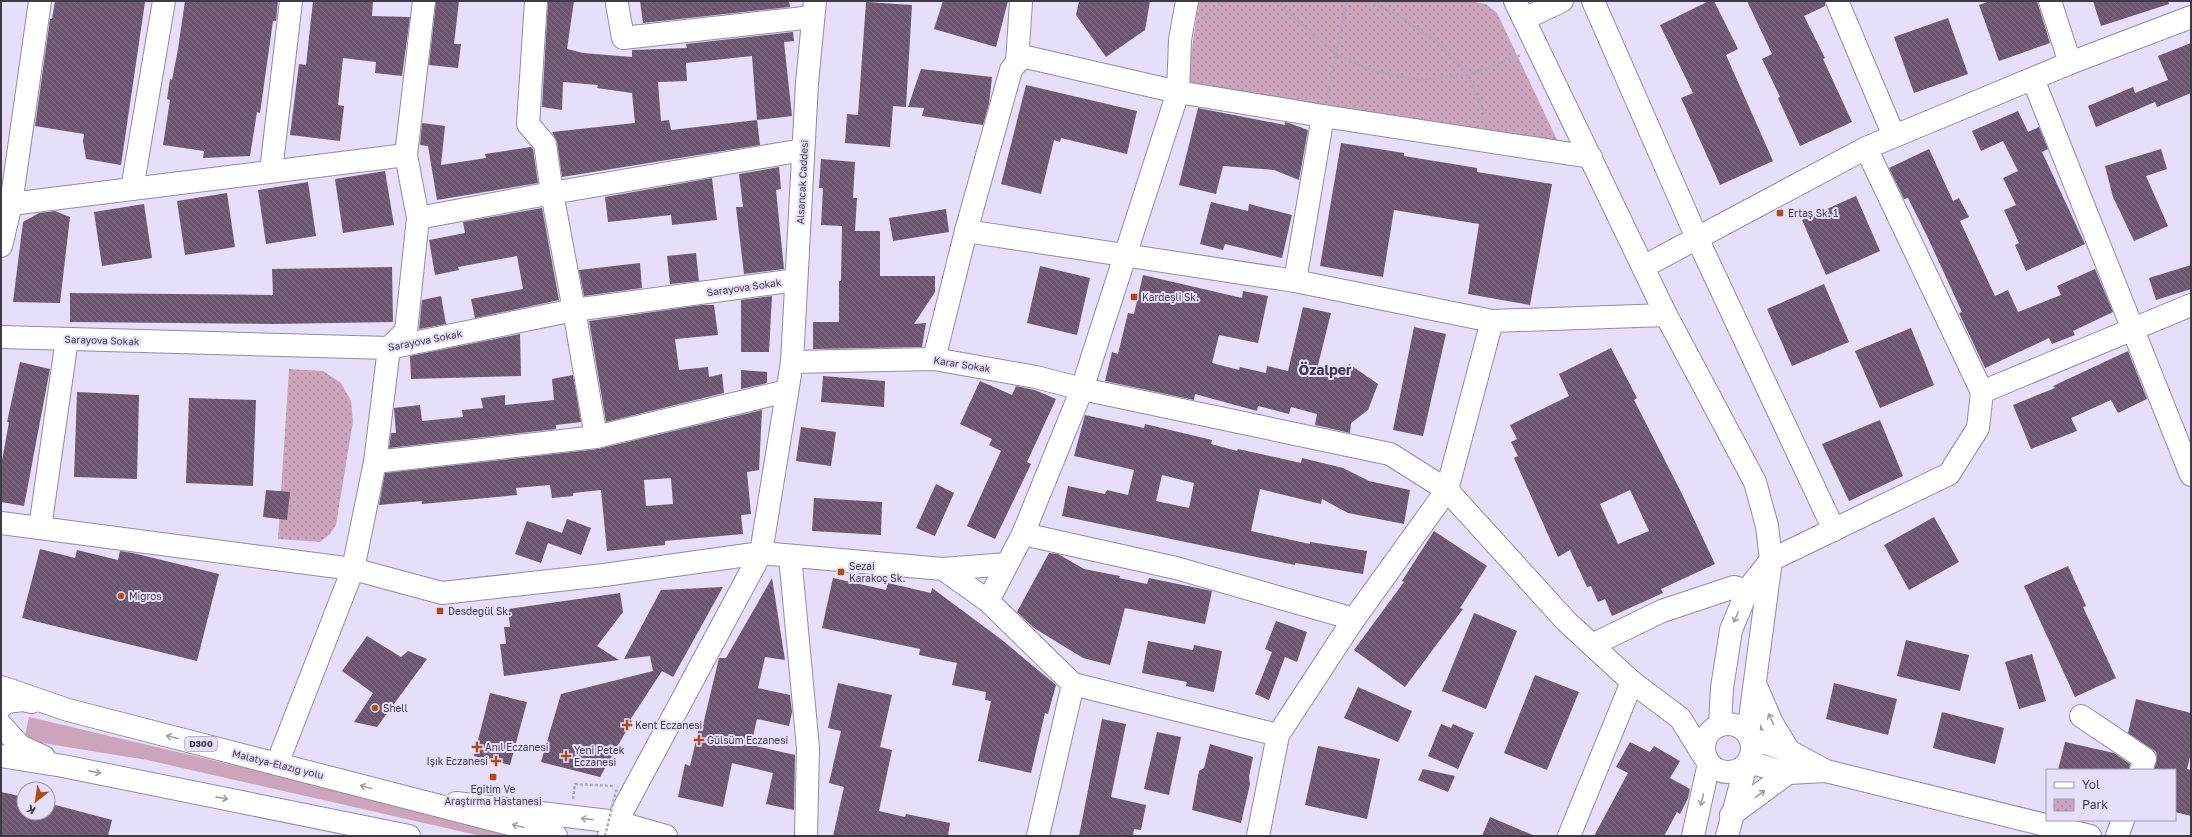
<svg xmlns="http://www.w3.org/2000/svg" width="2192" height="837" viewBox="0 0 2192 837" font-family="'Golos Text',sans-serif">
<style>
.grass{fill:#cca4bc}
.park{fill:url(#park-dots)}
.building{fill:url(#building-back-hatch);fill-rule:evenodd}
.lines{fill:none;stroke-linecap:round;stroke-linejoin:round}
.minor-casing{stroke:#9489a9;stroke-width:24}
.highway-casing{stroke:#9489a9;stroke-width:24}
.path{stroke:#b0a8bf;stroke-width:2.5;stroke-dasharray:3 2;stroke-linecap:butt}
.minor{stroke:#fff;stroke-width:22}
.highway{stroke:#fff;stroke-width:22}
.path-bridge{stroke:#b0a8bf;stroke-width:2.5;stroke-dasharray:3 2;stroke-linecap:butt}
.oneway{stroke:#9f9ca4}
.poi-dot{fill:#af4b17;stroke:#e7defa;stroke-width:1.5}
.labels{text-anchor:middle;stroke-width:4;stroke-linejoin:round;paint-order:stroke}
.shield{fill:#e7defa;stroke:#716b7d;stroke-width:1}
.shield-label{font-size:9px;font-weight:bold;fill:#3f3a48}
.street-label{font-size:10px;fill:#3f3a48;stroke:#e7defa}
.poi-label{font-size:10px;fill:#3f3a48;stroke:#e7defa;text-anchor:start}
.district-label{font-size:14px;font-weight:bold;fill:#3f3a48;stroke:#e7defa}
</style>
<defs>
<pattern id="park-dots" width="8" height="8" patternUnits="userSpaceOnUse"><rect width="8" height="8" fill="#cca4bc"/><path d="M2 2h.1M6 6h.1" fill="none" stroke="#a7879b" stroke-width="1.8" stroke-linecap="round"/></pattern>
<pattern id="building-back-hatch" width="6" height="6" patternUnits="userSpaceOnUse"><rect width="6" height="6" fill="#6c5670"/><path d="M-1 5l2 2M0 0l6 6M5-1l2 2" fill="none" stroke="#7e6c82"/></pattern>
</defs>
<rect width="100%" height="100%" fill="#e7defa"/>
<path class="grass" d="M29 717 534 836H481L147 760 24 740Z"/>
<g class="park">
<path d="M1199 1H1469L1486 4 1497 13 1560 146 1187 82Z"/>
<path d="M289 369 323 371 341 383 351 401 353 421 336 525 330 534 320 542 278 539Z"/>
</g>
<g class="building">
<path d="M55 1 145 2 121 165 86 159 83 141 84 134 35 126 50 19H52Z"/>
<path d="M185 1H278L276 21H273L260 113 257 112 250 156 203 158 204 151 163 145 170 100 167 99 170 79 172 80 178 49Z"/>
<path d="M313 1H373L372 16 410 17 402 76 375 73 376 62 343 58 338 105 344 106 340 141 290 135 299 64 306 65Z"/>
<path d="M436 1H459L454 44H461L458 68 429 65Z"/>
<path d="M548 1H574L567 49 583 53 632 57V50L687 48 686 44 793 32 794 41 784 42 792 116 757 120 760 145 562 177 557 142 552 132 635 123 632 93 597 88 598 85 563 82 562 110 542 107ZM752 56 757 120 671 130 669 120 661 121 658 82 687 81 686 63Z"/>
<path d="M640 1H789L790 7 643 23Z"/>
<path d="M943 1H1008L996 47 934 29Z"/>
<path d="M1079 1H1150L1145 30 1106 57 1076 15Z"/>
<path d="M1709 1H1714L1738 49 1726 55 1773 161 1720 185 1681 98 1693 93 1660 25Z"/>
<path d="M1747 1H1825V6L1804 16 1825 58 1823 59 1852 122 1800 146 1778 98 1780 97 1762 59 1772 54Z"/>
<path d="M1990 1H2037L2050 43 1999 61 1979 5Z"/>
<path d="M2093 1H2168L2169 4 2101 26Z"/>
<path d="M866 2 912 5 906 107 893 106 890 147 845 143 847 114 858 115Z"/>
<path d="M1948 18 1968 74 1914 93 1894 37Z"/>
<path d="M2191 43V93L2157 107 2155 102 2096 127 2088 106 2133 87 2135 93 2168 80 2158 56Z"/>
<path d="M921 69 992 77 989 104 983 125 922 116 924 108 908 107Z"/>
<path d="M1026 85 1137 111 1127 154 1061 138 1060 142 1054 140 1041 194 1001 184Z"/>
<path d="M1198 108 1285 125V122L1289 123 1308 130 1299 180 1274 170 1223 166 1216 194 1179 185Z"/>
<path d="M2018 111 2028 132 2039 127 2048 149 2042 152 2085 244 2026 271 2015 245 2019 243 2004 210 2016 205 2003 178 2018 171 2003 141 1981 151 1972 131Z"/>
<path d="M422 123 445 126 441 165 486 158 485 154 531 147 533 149 538 183 437 200 428 146 420 145Z"/>
<path d="M1341 143 1404 153V156L1477 168V172L1552 184 1530 305 1468 294 1479 224 1394 210 1383 277 1320 266Z"/>
<path d="M1929 149 1953 201 1959 198 1969 217 1960 221 1995 296 2008 290 2018 312 2061 295 2057 286 2095 269 2113 312 2073 331 2075 335 2052 344 2049 338 1985 368 1959 313 1962 312 1927 236 1908 198 1904 199 1889 168Z"/>
<path d="M2161 149 2167 169 2146 176 2168 226 2134 241 2113 197 2105 166Z"/>
<path d="M821 159 855 162 853 198H857L855 231H880V276H935V292L914 324 926 323 922 347 813 349V322H839V281H841L842 226 821 225 823 188H819Z"/>
<path d="M779 167 781 189 776 190 784 269 744 274 736 207H743L739 174Z"/>
<path d="M385 171 394 225 343 233 335 179Z"/>
<path d="M712 178 717 220 672 225 671 215 608 222 605 197Z"/>
<path d="M308 182 316 236 266 244 258 190Z"/>
<path d="M227 193 235 247 185 255 177 201Z"/>
<path d="M1856 196 1880 251 1826 275 1802 220Z"/>
<path d="M1211 202 1248 211 1249 204 1292 215 1282 258 1225 244 1223 250 1200 244Z"/>
<path d="M144 204 152 258 102 266 94 212Z"/>
<path d="M542 208 559 300 475 318 471 299 523 289 517 256 458 267 459 270 435 275 429 240 465 233 463 222Z"/>
<path d="M946 209 949 232 893 241 889 218Z"/>
<path d="M55 211 70 217 60 303 13 302 23 222 39 213Z"/>
<path d="M696 253 699 281 670 284 667 256Z"/>
<path d="M640 263 642 288 584 296 579 270Z"/>
<path d="M2191 265V289L2156 300 2149 278Z"/>
<path d="M1040 266 1090 278 1077 335 1027 323Z"/>
<path d="M392 267 393 322 273 324 70 322V293L273 295 272 269Z"/>
<path d="M1143 275 1242 298 1243 291 1268 296 1258 343 1219 335 1212 363 1239 370 1240 367 1266 373 1267 366 1288 371 1303 307 1331 313 1316 373 1339 378 1349 364 1378 384 1368 410 1351 423 1350 433 1315 425 1317 414 1291 407 1289 414 1258 406 1257 411 1195 394 1194 400 1105 381 1112 352 1118 354 1128 313 1134 314Z"/>
<path d="M1824 284 1849 342 1792 366 1767 309Z"/>
<path d="M441 296 446 324 419 329 422 300Z"/>
<path d="M772 296 769 352H741V300Z"/>
<path d="M702 305H714L718 335 675 339 679 370 708 367 709 377 722 374 724 393 606 422 589 321Z"/>
<path d="M1414 327 1446 334 1423 436 1393 430Z"/>
<path d="M1911 328 1934 385 1880 408 1855 351Z"/>
<path d="M520 334 521 376 411 379 410 356Z"/>
<path d="M1611 348 1637 398 1634 400 1681 492 1715 564 1661 589 1663 593 1612 616 1605 599 1598 602 1591 586 1587 587 1570 550 1558 557 1514 458 1518 456 1511 442 1517 439 1510 425 1569 396 1559 374ZM1630 490 1649 531 1618 544 1600 504Z"/>
<path d="M2128 351 2147 399 2118 413 2111 400 2071 418 2077 431 2031 449 2013 405 2055 388 2053 386Z"/>
<path d="M20 362 50 369 24 506 1 502V466L9 422H7Z"/>
<path d="M741 370 767 372V383L741 389Z"/>
<path d="M573 375 581 422 556 425V429L389 448 391 433H396L394 408 420 405 422 421 463 417 462 410 483 408 481 398 505 395V405L554 400 552 379Z"/>
<path d="M823 376 885 381 884 407 821 402Z"/>
<path d="M980 381 1012 395 1016 386 1035 390 1056 399 1027 462 1031 464 995 539 967 526 1001 451 989 445 992 439 960 424Z"/>
<path d="M77 392 139 395 137 479 74 477Z"/>
<path d="M189 398 256 400 253 486 186 483Z"/>
<path d="M762 410 759 470 747 472 751 514 741 515 743 534 665 541V545L607 551 601 490 573 493V496L552 498 550 485 516 488 517 495 422 504V501L379 505 385 473 598 449ZM671 478 673 504 646 506 644 480Z"/>
<path d="M1085 415 1144 428 1145 424 1212 440 1211 444 1237 451 1238 449 1301 463 1302 458 1343 468 1369 481 1410 490 1404 524 1348 513 1322 499 1321 504 1260 489 1251 531 1310 544V542L1367 551 1363 574 1295 563V565L1062 516 1068 486 1105 494 1107 490 1128 495 1134 470 1074 456ZM1162 475 1194 483 1189 508 1156 501Z"/>
<path d="M1880 420 1903 476 1849 501 1822 444Z"/>
<path d="M801 427 836 432 831 466 796 461Z"/>
<path d="M936 484 954 493 935 536 916 528Z"/>
<path d="M266 490 290 492 287 520 263 517Z"/>
<path d="M814 498 882 502 881 535 812 531Z"/>
<path d="M1934 517 1959 562 1909 590 1884 545Z"/>
<path d="M567 519 591 528 581 555 548 543 541 563 515 554 527 521 562 533Z"/>
<path d="M1434 531 1487 566 1460 608 1463 609 1405 687 1354 650 1404 582 1402 581Z"/>
<path d="M40 549 75 558 77 550 118 560 120 551 133 553 219 574 197 661 22 618Z"/>
<path d="M1049 553 1058 554 1084 569 1120 576 1119 578 1147 584 1149 578 1212 591 1205 624 1125 608 1110 665 1083 658 1034 628 1017 612Z"/>
<path d="M2068 566 2086 606 2083 607 2116 678 2075 697 2024 586Z"/>
<path d="M772 578 785 660 765 657 758 688 790 695 792 712 789 726 757 719 751 745 795 755 794 810 766 804 773 773 732 763 723 807 678 797 685 764 690 766 699 728 702 729 719 658H726Z"/>
<path d="M833 578 886 590 888 583 931 593 932 588 1002 640 1056 685 1048 714 1045 713 1031 773 978 761 991 701 985 700 986 692 952 685 957 663 919 655 920 649 822 628Z"/>
<path d="M723 587 673 677 662 671 630 720 632 721 600 777 541 762 561 694 653 671 650 656 624 659 661 590Z"/>
<path d="M620 593 623 612 597 646 619 660 504 676 500 644H506L504 627H510L508 609Z"/>
<path d="M1474 613 1517 631 1486 709 1442 691Z"/>
<path d="M1276 621 1307 632 1297 662 1285 657 1269 700 1255 694 1272 652 1265 649Z"/>
<path d="M367 636 401 657 408 651 427 659 377 727 354 722 373 693 342 671Z"/>
<path d="M1906 640 1969 655 1960 691 1897 676Z"/>
<path d="M1148 641 1193 650 1194 645 1222 651 1214 692 1186 686 1187 682 1142 673Z"/>
<path d="M2032 654 2046 701 2019 709 2005 662Z"/>
<path d="M1535 675 1579 692 1547 770 1504 753Z"/>
<path d="M838 683 892 695 880 747 892 750 879 811 905 817 906 814 950 823 948 836H833L844 787 829 783 841 731 828 728Z"/>
<path d="M1834 683 1897 699 1888 735 1826 719Z"/>
<path d="M1358 687 1412 711 1398 742 1344 718Z"/>
<path d="M490 693 527 702 510 765 474 756Z"/>
<path d="M2136 699 2191 713V753L2187 769 2191 770V816L2175 812V770H2154L2157 758 2156 752 2128 733Z"/>
<path d="M1942 712 2004 728 1995 764 1933 748Z"/>
<path d="M1102 719 1126 724 1111 797 1146 805 1141 830 1134 829 1133 836H1079Z"/>
<path d="M1441 724 1451 728 1453 724 1474 733 1458 769 1428 756Z"/>
<path d="M1157 732 1181 737 1169 795 1144 789Z"/>
<path d="M1630 742 1650 752 1654 746 1680 761 1670 778 1690 789 1688 798 1680 814 1677 812 1664 836H1594L1628 773 1616 767Z"/>
<path d="M2065 742 2114 753 2130 764 2129 770H2058Z"/>
<path d="M1210 744 1253 757 1249 777 1250 784 1241 823 1192 810 1199 771 1204 768Z"/>
<path d="M1318 746 1380 759 1367 819 1305 805Z"/>
<path d="M1423 769 1455 776 1448 792 1418 780Z"/>
<path d="M1 792 24 797V813H48V803L112 820 108 836H1Z"/>
<path d="M1490 817 1535 836H1482Z"/>
</g>
<g class="lines">
<defs>
<g id="minor">
<path d="M536 1 528 124 545 144 552 193 574 310 596 437"/>
<path d="M1515 1 1666 315 1755 482 1767 526 1771 560 1748 734"/>
<path d="M1593 1 1697 238 1834 530"/>
<path d="M1837 1 1894 136"/>
<path d="M2050 1 2070 63"/>
<path d="M617 4 623 38 813 17"/>
<path d="M1524 19 1562 1"/>
<path d="M1017 62 1021 2"/>
<path d="M2033 79 2191 475"/>
<path d="M1866 148 1982 392 2191 305"/>
<path d="M271 171 291 1"/>
<path d="M132 189 164 1"/>
<path d="M11 204 406 155"/>
<path d="M418 218 552 193 803 150"/>
<path d="M966 231 1295 281 1492 321 1666 315"/>
<path d="M1 246 11 204 40 1"/>
<path d="M1643 267 1866 148 2070 63 2191 17"/>
<path d="M1295 281 1323 116"/>
<path d="M1 337 389 348 574 310 796 280"/>
<path d="M934 359 966 231 1011 70 1017 62 1026 57 1178 92 1180 40 1187 1"/>
<path d="M792 362 934 359 1036 377 1082 389 1390 454 1447 490 1566 621 1632 682 1680 718 1705 758"/>
<path d="M375 462 596 437 787 391"/>
<path d="M1 523 353 569 442 593 604 575 761 553 943 569 988 601 1073 684"/>
<path d="M40 528 67 339"/>
<path d="M1023 534 1176 568 1354 619"/>
<path d="M790 556 808 748 806 836"/>
<path d="M943 569 1007 564"/>
<path d="M988 601 1023 534 1082 389 1178 92 1323 116 1591 157"/>
<path d="M1592 645 1662 611 1734 587 1747 591"/>
<path d="M1756 686 1772 723 1789 751"/>
<path d="M2081 716 2145 759 2141 770"/>
<circle cx="1728" cy="748" r="24"/>
<path d="M1720 725 1722 688 1731 630 1748 589 1771 560 1949 474 1978 428 1982 392"/>
<path d="M1750 738 1789 751 1826 771 2090 836"/>
<path d="M1748 762 1788 773 1825 771"/>
<path d="M277 764 353 569 375 462 389 348 406 331 418 218 406 155 424 1"/>
<path d="M456 803 617 822 666 836"/>
<path d="M1731 815 1788 773"/>
<path d="M609 836 761 553 792 362 807 83 815 1"/>
<path d="M1038 836 1073 684 1278 735"/>
<path d="M1258 836 1278 735 1354 619 1447 490 1492 321"/>
<path d="M1569 836 1632 682"/>
<path d="M1693 836 1709 763"/>
<path d="M1727 836 1746 765"/>
<path d="M2117 836 2123 820"/>
</g>
<g id="highway">
<path d="M1 687 68 710 556 836"/>
<path d="M1 707 6 702 23 700 32 702"/>
<path d="M1 725 20 746 44 757"/>
<path d="M1 756 63 766 409 836"/>
</g>
</defs>
<use href="#minor" class="minor-casing"/>
<use href="#highway" class="highway-casing"/>
<g class="path">
<path d="M1275 1 1336 54 1370 70 1417 80 1468 75 1521 55"/>
<path d="M1369 1 1397 15 1439 43 1468 75 1488 122"/>
<path d="M1203 19 1224 1"/>
<path d="M1327 98 1347 1"/>
<path d="M573 799 575 784 615 786"/>
</g>
<use href="#minor" class="minor"/>
<use href="#highway" class="highway"/>
<path class="path-bridge" d="M605 836 617 787"/>
</g>
<defs><path id="oneway-shaft" d="M-6 0H5M1.5-3L5.5 0L1.5 3" fill="none" stroke-width="1.6" stroke-linecap="round" stroke-linejoin="round"/></defs>
<g class="oneway">
<use href="#oneway-shaft" transform="translate(1736 617) rotate(113)"/>
<use href="#oneway-shaft" transform="translate(1771 719) rotate(-115)"/>
<use href="#oneway-shaft" transform="translate(172 737) rotate(-166)"/>
<use href="#oneway-shaft" transform="translate(95 772) rotate(11)"/>
<use href="#oneway-shaft" transform="translate(366 787) rotate(-165)"/>
<use href="#oneway-shaft" transform="translate(1760 794) rotate(-37)"/>
<use href="#oneway-shaft" transform="translate(222 798) rotate(11)"/>
<use href="#oneway-shaft" transform="translate(1702 800) rotate(103)"/>
<use href="#oneway-shaft" transform="translate(587 819) rotate(-173)"/>
<use href="#oneway-shaft" transform="translate(518 826) rotate(-165)"/>
</g>
<g class="poi-dot">
<rect x="1776" y="209" width="8" height="8" rx="2"/>
<rect x="1130" y="293" width="8" height="8" rx="2"/>
<rect x="837" y="568" width="8" height="8" rx="2"/>
<circle cx="121" cy="596" r="4"/>
<rect x="436" y="607" width="8" height="8" rx="2"/>
<circle cx="375" cy="708" r="4"/>
<path d="M625 719h4v4h4v4h-4v4h-4v-4h-4v-4h4z"/>
<path d="M697 734h4v4h4v4h-4v4h-4v-4h-4v-4h4z"/>
<path d="M475 741h4v4h4v4h-4v4h-4v-4h-4v-4h4z"/>
<path d="M564 750h4v4h4v4h-4v4h-4v-4h-4v-4h4z"/>
<path d="M494 755h4v4h4v4h-4v4h-4v-4h-4v-4h4z"/>
<rect x="489" y="773" width="8" height="8" rx="2"/>
</g>
<g class="labels">
<rect class="shield" x="185" y="737" width="32" height="14" rx="3"/>
<g class="shield-label">
<text x="201" y="747">D300</text>
</g>
<g class="street-label">
<text transform="translate(802 182) rotate(-87)" y="4">Alsancak Caddesi</text>
<text transform="translate(744 287) rotate(-8)" y="4">Sarayova Sokak</text>
<text transform="translate(102 340) rotate(2)" y="4">Sarayova Sokak</text>
<text transform="translate(425 340) rotate(-11)" y="4">Sarayova Sokak</text>
<text transform="translate(962 364) rotate(9)" y="4">Karar Sokak</text>
<text transform="translate(278 764) rotate(14)" y="4">Malatya-Elazığ yolu</text>
</g>
<g class="poi-label">
<text x="1788" y="217">Ertaş Sk. 1</text>
<text x="1142" y="301">Kardeşli Sk.</text>
<text x="849" y="570">Sezai<tspan x="849" dy="12">Karakoç Sk.</tspan></text>
<text x="129" y="600">Migros</text>
<text x="448" y="615">Desdegül Sk.</text>
<text x="383" y="712">Shell</text>
<text x="635" y="729">Kent Eczanesi</text>
<text x="707" y="744">Gülsüm Eczanesi</text>
<text x="485" y="751">Anıl Eczanesi</text>
<text x="574" y="754">Yeni Petek<tspan x="574" dy="12">Eczanesi</tspan></text>
<text x="488" y="765" text-anchor="end">Işık Eczanesi</text>
<text x="493" y="793" text-anchor="middle">Eğitim Ve<tspan x="493" dy="12">Araştırma Hastanesi</tspan></text>
</g>
<g class="district-label">
<text x="1325" y="375">Özalper</text>
</g>
</g>
<rect width="2192" height="837" fill="none" stroke="#3f3a48" stroke-width="4"/>
<rect x="2046" y="769" width="130" height="52" fill="#e7defa" stroke="#a49cb3"/>
<rect x="2054" y="782" width="20" height="6" fill="#ffffff" stroke="#a49cb3"/>
<text x="2082" y="789" font-size="12" fill="#3f3a48">Yol</text>
<rect x="2054" y="799" width="20" height="12" fill="url(#park-dots)" stroke="#a49cb3"/>
<text x="2082" y="809" font-size="12" fill="#3f3a48">Park</text>
<g transform="translate(36 801) rotate(210)"><circle r="19" fill="#e7defa" stroke="#a49cb3"/>
<path d="M0-3L7 15L0 10L-7 15Z" fill="#af4b17"/>
<text y="-6" font-size="11" font-weight="bold" text-anchor="middle" fill="#3f3a48">K</text>
</g>
</svg>
